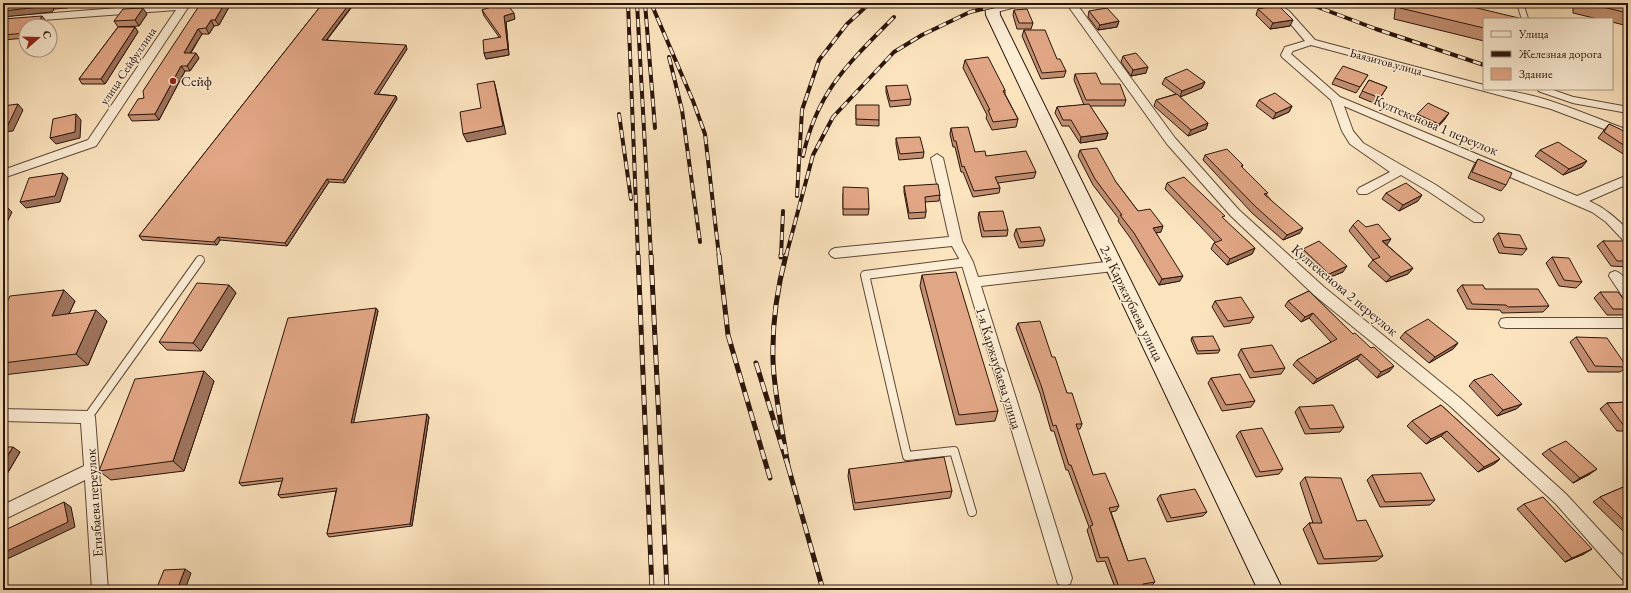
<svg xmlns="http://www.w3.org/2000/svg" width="1631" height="593" viewBox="0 0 1631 593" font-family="'EB Garamond',serif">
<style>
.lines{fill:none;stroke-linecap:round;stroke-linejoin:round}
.lane-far1-casing{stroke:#5f4836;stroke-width:8}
.lane-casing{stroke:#5f4836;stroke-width:10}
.street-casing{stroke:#5f4836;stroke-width:2}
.secondary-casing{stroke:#2b1409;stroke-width:2}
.lane-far1{stroke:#fcedd5;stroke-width:6}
.lane{stroke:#fcedd5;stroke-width:8}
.street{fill:#fcedd5;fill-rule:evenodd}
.secondary{fill:#fcedd5;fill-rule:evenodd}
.rail-far1-casing{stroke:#2b1409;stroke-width:4}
.rail-casing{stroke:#2b1409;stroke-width:5}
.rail-far1{stroke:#fcedd5;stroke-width:2.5;stroke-dasharray:8;stroke-linecap:butt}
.rail{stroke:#fcedd5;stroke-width:3.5;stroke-dasharray:10;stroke-linecap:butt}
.wall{fill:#c28f72;stroke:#2b1409}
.shaded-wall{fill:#9e745d;stroke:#2b1409}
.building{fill:#e1a685;stroke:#2b1409}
.poi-dot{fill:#8f2418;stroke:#fcedd5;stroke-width:1.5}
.labels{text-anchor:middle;stroke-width:3;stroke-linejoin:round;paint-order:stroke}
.far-street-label{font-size:12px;fill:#2b1409;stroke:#fcedd5}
.poi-label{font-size:14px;fill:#2b1409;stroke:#fcedd5;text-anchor:start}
.street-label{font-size:14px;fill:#2b1409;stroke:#fcedd5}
</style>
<rect width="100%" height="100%" fill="#fbe3be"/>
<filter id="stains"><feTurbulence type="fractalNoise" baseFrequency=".005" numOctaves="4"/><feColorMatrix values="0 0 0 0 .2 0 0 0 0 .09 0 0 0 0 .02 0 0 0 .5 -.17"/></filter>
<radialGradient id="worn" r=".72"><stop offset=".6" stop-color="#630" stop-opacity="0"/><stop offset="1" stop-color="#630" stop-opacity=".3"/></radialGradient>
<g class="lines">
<defs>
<g id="lane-far1">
<path d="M1520 3 1525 19"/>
<path d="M1541 89 1573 100 1628 110"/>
</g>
<g id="lane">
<path d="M967 262 865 275 907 456 954 451 972 512"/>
<path d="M88 417 200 260"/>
</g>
<g id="street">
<path d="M181 3H191L96 146 3 178V170L88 140 176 10 3 23V17Z"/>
<path d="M1010 3H1026L1024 5 993 13 988 10 990 8Z"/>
<path d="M1066 3H1076L1175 138 1239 210 1324 287 1460 398 1566 494 1628 561V581L1622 579 1556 504 1450 406 1314 295 1231 216 1167 144Z"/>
<path d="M1266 3H1277L1289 11 1315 40 1484 85V89C1533 89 1582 113 1628 130V138L1551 109 1311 45 1293 51 1291 54 1340 97 1577 196 1628 175V184L1589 201C1605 208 1616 218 1628 230V243L1624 241 1606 222 1592 212 1344 106 1353 131 1363 143 1436 185 1482 216 1484 219 1482 222H1474L1428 191 1401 175 1367 194H1359L1357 191 1359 188 1390 172 1350 144 1342 131 1331 100 1282 57 1281 55 1285 47 1305 41 1283 15Z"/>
<path d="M937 154 943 158 962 241 973 262 978 277 1114 261 1118 263 1120 266 1118 269 1114 271 981 286 1072 578 1070 584 1064 586 1058 584 1056 578 961 262 952 246 835 258 831 256 829 253 831 250 835 248 949 237 931 158Z"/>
<path d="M1615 271C1627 275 1628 287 1628 298L1623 297 1609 276 1610 273Z"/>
<path d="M1506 318H1628V328H1506L1501 327 1499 323 1501 319Z"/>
<path d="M3 409 88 411 93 413 95 417 108 590H92L85 480 3 520V505L84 466 81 423 3 421Z"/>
</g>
<path id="secondary" d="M985 3H999L1000 15 1283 590H1258L986 15Z"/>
</defs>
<use href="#lane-far1" class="lane-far1-casing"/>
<use href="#lane" class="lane-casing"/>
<use href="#street" class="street-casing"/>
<use href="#secondary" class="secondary-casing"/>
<use href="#lane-far1" class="lane-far1"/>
<use href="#lane" class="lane"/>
<use href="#street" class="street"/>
<use href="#secondary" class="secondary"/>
<defs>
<g id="rail-far1">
<path d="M628 3 638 256"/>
<path d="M637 3 651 256"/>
<path d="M645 3 655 128"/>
<path d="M651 3 693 101 705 134 719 256"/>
<path d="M1307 3 1376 29 1484 65"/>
<path d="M669 57 682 110 700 242"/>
<path d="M619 114 631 199"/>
<path d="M803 156C817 91 849 63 894 17"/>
<path d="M797 196 802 110 819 60 847 24 870 3"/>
<path d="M781 256 783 211"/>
<path d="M786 256 813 155 833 117 894 52 922 35 970 12 1007 3"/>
</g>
<g id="rail">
<path d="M638 255 652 590"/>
<path d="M651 255 667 590"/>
<path d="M719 255 728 335 770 478"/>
<path d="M781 257V255"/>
<path d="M756 363 788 466C783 433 774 393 773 360 772 325 777 289 786 255"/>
<path d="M788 466 823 590"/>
</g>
</defs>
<use href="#rail-far1" class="rail-far1-casing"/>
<use href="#rail" class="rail-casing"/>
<use href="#rail-far1" class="rail-far1"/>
<use href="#rail" class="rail"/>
</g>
<g class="wall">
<path d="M3 3H71L68 8 54 9 52 12Z"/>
<path d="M132 3H154V4L134 5Z"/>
<path d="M201 3 229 7 219 25 214 26 209 34H202L191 53 199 58 190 71H185L159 120 132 121 128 115 144 98Z"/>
<path d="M323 3H355L327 40 407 49 378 94 396 96 397 99 345 183 329 182 287 246 220 240 217 245 142 240 139 236Z"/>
<path d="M1396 3H1456L1484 19V41L1394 19Z"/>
<path d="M1573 3H1628V26L1612 22V19H1598L1573 13Z"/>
<path d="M1258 9 1290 26 1270 29 1256 15Z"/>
<path d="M482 10 515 19 506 22 509 55 486 59 484 53 499 37 484 16Z"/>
<path d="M1014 10 1033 23 1031 29H1017L1013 15Z"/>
<path d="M1089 11 1119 21 1117 27 1098 30 1088 17Z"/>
<path d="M147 14 139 26 119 27H135L138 32 105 84H82L79 79 118 27 114 21Z"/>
<path d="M3 19 46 21 43 26H26V38L3 40Z"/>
<path d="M1024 30 1057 59 1066 71 1064 77 1041 79 1022 36Z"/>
<path d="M1123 56 1146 73 1131 76 1121 62Z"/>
<path d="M965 60 1005 90V94L1018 119 1016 127 992 130 986 118 987 115 963 68Z"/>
<path d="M1075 74 1101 84 1126 100 1124 106H1090L1108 133 1106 139 1080 143 1069 126H1062L1055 113 1057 107 1084 105 1074 80Z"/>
<path d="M1368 75 1356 93 1332 84 1335 78Z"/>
<path d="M1165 78 1205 82 1202 88 1180 97 1208 123 1206 129 1188 136 1154 106 1156 100 1176 94 1162 84Z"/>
<path d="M1369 80 1387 87 1376 104 1359 97Z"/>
<path d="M886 86 911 99 910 105 890 107 886 92Z"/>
<path d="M1259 100 1292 106 1289 112 1273 119 1256 106Z"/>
<path d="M856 105 879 120V126L856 125Z"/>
<path d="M1417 114 1445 119 1435 130 1413 120Z"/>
<path d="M1609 124 1628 134V157L1598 138 1604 130Z"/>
<path d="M951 128 975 152 986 156 1036 172 1034 178 998 183 1000 188 999 193 973 197 963 172H961L955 147H953L950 134Z"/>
<path d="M896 138 924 152 923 158 899 160 896 144Z"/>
<path d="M1080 150 1116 182 1138 211 1161 232 1156 233 1180 281 1159 285 1131 239 1118 221 1119 219 1093 185 1078 156Z"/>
<path d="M1540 150 1582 167 1563 175 1535 156Z"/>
<path d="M1205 155 1243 165 1242 167 1300 233 1283 240 1252 213 1203 160Z"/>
<path d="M1478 159 1506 185 1501 191 1468 178 1474 165Z"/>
<path d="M1167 183 1223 219 1255 248 1252 254 1227 265 1211 249 1214 243H1216L1165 189Z"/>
<path d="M904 186 940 195 939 201 925 202 926 212 925 218 909 219 904 192Z"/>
<path d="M843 193 869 209 868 215H843Z"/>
<path d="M1386 193 1418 201 1399 211 1382 199Z"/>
<path d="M979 212 1008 230 1007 236 982 237 978 218Z"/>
<path d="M1628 215V224L1623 220Z"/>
<path d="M1353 225 1387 245 1413 268 1408 274 1386 282 1368 266 1373 260 1349 231Z"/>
<path d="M1016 229 1045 240 1043 246 1019 248 1014 235Z"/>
<path d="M1498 233 1527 249 1522 255 1499 253 1493 239Z"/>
<path d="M1603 241 1628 245V267L1611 266 1597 246Z"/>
<path d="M1303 249 1343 272 1325 279 1299 255Z"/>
<path d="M1552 257 1582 282 1576 288 1559 286 1546 263Z"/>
<path d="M922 275 998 411 995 421 956 425 920 286Z"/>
<path d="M229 285 236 293 201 351 167 350 159 342Z"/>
<path d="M1462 285 1485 289 1549 306 1543 312 1502 313 1500 310 1467 309 1457 290Z"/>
<path d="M64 290 75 301 69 314 107 321 88 365 3 375V310Z"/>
<path d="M1309 291 1390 371 1377 378 1357 359 1313 384 1293 365 1297 360 1331 342 1309 318 1301 322 1285 306 1288 301Z"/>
<path d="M1600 292 1628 305V312L1624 315H1607L1594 298Z"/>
<path d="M1215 301 1254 317 1250 323 1224 327 1212 307Z"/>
<path d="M376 308 378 311 353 423 429 417 412 526 329 537 327 534 336 491 281 498 278 495 282 481 242 486 239 483Z"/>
<path d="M1018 323 1052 357 1067 393 1082 424 1080 429H1077L1093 475 1119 506 1116 511 1111 512 1128 561 1155 582 1151 586 1144 587 1145 590H1116L1105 561 1097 562 1087 530 1089 527 1068 470H1066L1054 431H1051L1040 393 1016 328Z"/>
<path d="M1405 332 1458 343 1453 349 1429 363 1400 338Z"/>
<path d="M1192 337 1220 350 1218 353 1197 354 1191 340Z"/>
<path d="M1576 337 1627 367 1620 372H1588L1570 342Z"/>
<path d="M1241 349 1285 368 1281 374 1250 378 1238 355Z"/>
<path d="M204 371 214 381 184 471 111 480 99 471Z"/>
<path d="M1211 378 1255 401 1251 407 1222 411 1208 383Z"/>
<path d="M1474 380 1522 404 1516 409 1497 416 1469 386Z"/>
<path d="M1628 402V431H1617L1600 409 1607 403Z"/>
<path d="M1441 405 1500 459 1494 464 1478 472 1441 436 1426 444 1407 426 1412 421Z"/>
<path d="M1299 407 1344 427 1340 432 1305 434 1295 412Z"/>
<path d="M1240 431 1283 469 1279 474 1256 477 1236 436Z"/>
<path d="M3 447 20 452 7 474H3Z"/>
<path d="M1549 449 1590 474 1573 483 1542 454Z"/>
<path d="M849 469 952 491 950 498 854 510 848 476Z"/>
<path d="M1372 475 1435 500 1430 505 1380 507 1367 480Z"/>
<path d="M1305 477 1383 556 1376 561 1318 564 1303 529 1309 523H1313L1300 483Z"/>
<path d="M1628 485V539L1624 532 1593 502 1600 497Z"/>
<path d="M1160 495 1207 512 1203 516 1167 522 1157 499Z"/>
<path d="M1524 504 1584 554 1565 562 1517 509Z"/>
</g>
<g class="shaded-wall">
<path d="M65 3H71L68 8Z"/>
<path d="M225 3H227L229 7 219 25 215 20Z"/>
<path d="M350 3H354L324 43 322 40Z"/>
<path d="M50 4 54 9 52 12 3 17V11Z"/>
<path d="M143 8 147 14 139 26 135 20Z"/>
<path d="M514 13 515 19 506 22 509 55 486 59 484 53 508 49 504 16Z"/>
<path d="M42 16 46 21 43 26H36Z"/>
<path d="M211 20 214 26 209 34 206 28Z"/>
<path d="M1293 20 1290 26 1270 29 1273 23Z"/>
<path d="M1119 21 1117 27 1098 30 1100 25Z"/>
<path d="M135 27 138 32 105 84 101 79Z"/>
<path d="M198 29 202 34 187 58 184 53Z"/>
<path d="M406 45 407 49 376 98 374 94Z"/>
<path d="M196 53 199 58 190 71 187 66Z"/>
<path d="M181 66 185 71 159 120 155 114Z"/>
<path d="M1148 67 1146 73 1131 76 1133 70Z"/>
<path d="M494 81 496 89 506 134 467 142 463 134 503 126Z"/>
<path d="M1205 82 1202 88 1180 97 1182 91Z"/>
<path d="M396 96 397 99 345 183 343 180Z"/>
<path d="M18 104 23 110 13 131 3 132V125Z"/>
<path d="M1292 106 1289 112 1273 119 1276 113Z"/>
<path d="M1449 113 1445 119 1435 130 1439 124Z"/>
<path d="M76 114 81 120 80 138 56 144 50 138Z"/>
<path d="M1208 123 1206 129 1188 136 1191 130Z"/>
<path d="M1108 133 1106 139 1080 143 1081 137Z"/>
<path d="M1587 161 1582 167 1563 175 1569 169Z"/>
<path d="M63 173 68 178 60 202 26 208 20 202Z"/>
<path d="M327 179 329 182 287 246 285 243Z"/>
<path d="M1422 195 1418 201 1399 211 1403 205Z"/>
<path d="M6 206 12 212 3 231V213Z"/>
<path d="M1163 226 1161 232 1150 234 1153 228Z"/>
<path d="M1303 228 1300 233 1283 240 1287 235Z"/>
<path d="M218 237 220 240 217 245 214 242Z"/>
<path d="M1391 239 1387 245 1382 241Z"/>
<path d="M1255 248 1252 254 1227 265 1230 259Z"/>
<path d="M1347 266 1343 272 1325 279 1329 274Z"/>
<path d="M1413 268 1408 274 1386 282 1391 277Z"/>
<path d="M1183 276 1180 281 1159 285 1162 279Z"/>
<path d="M229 285 236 293 201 351 193 343Z"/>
<path d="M64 290 75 301 63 326 52 316Z"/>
<path d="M376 308 378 311 353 426 351 423Z"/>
<path d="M96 310 107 321 88 365 76 354Z"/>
<path d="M1313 313 1309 318 1301 322 1305 317Z"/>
<path d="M1458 343 1453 349 1429 363 1435 357Z"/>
<path d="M1361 354 1357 359 1313 384 1317 379Z"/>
<path d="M1394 366 1390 371 1377 378 1381 372Z"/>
<path d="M204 371 214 381 184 471 173 461Z"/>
<path d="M1522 404 1516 409 1497 416 1503 410Z"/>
<path d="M427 414 429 417 412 526 410 524Z"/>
<path d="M1447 431 1441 436 1426 444 1431 439Z"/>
<path d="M13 447 20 452 7 474 3 471V463Z"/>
<path d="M1500 459 1494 464 1478 472 1484 467Z"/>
<path d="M1597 469 1590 474 1573 483 1580 478Z"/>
<path d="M64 502 71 507 75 527 3 561V553Z"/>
<path d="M1592 549 1584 554 1565 562 1572 558Z"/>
<path d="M185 569 191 573 185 590H177Z"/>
</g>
<g class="building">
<path d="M3 3H57L50 4 48 6 3 11Z"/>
<path d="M201 3H225L215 20H211L206 28 198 29 184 53H196L187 66H181L155 114 128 115 138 99 144 98 143 91Z"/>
<path d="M323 3H350L322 40 406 45 374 94 396 96 343 180 327 179 285 243 218 237 214 242 139 236Z"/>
<path d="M503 3H506L514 13 504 16 508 49 484 53 483 40 501 37 482 10Z"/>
<path d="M1401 3H1456L1523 19H1484V28L1400 8Z"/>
<path d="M1586 3H1628V13Z"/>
<path d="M1278 5 1293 20 1273 23 1258 9Z"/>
<path d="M143 8 135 20 114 21 123 9Z"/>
<path d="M1107 8 1119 21 1100 25 1089 11Z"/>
<path d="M1027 9 1033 23H1019L1014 10Z"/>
<path d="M42 16 36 26H26V33L3 35V19Z"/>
<path d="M118 27H135L101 79H79Z"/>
<path d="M1024 30H1045L1057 59H1060L1066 71 1042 73Z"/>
<path d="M1136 53 1148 67 1133 70 1123 56Z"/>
<path d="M988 57 1005 90 1003 91 1018 119 993 122 988 110H990L965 60Z"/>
<path d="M1343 66 1368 75 1360 87 1335 78Z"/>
<path d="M1187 69 1205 82 1182 91 1165 78Z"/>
<path d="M1096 73 1101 84H1120L1126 100H1086L1075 74Z"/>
<path d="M1369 80 1387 87 1380 98 1362 91Z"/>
<path d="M494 81 503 126 463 134 460 112 481 108 477 84Z"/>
<path d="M907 85 911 99 890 101 886 86Z"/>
<path d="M1275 93 1292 106 1276 113 1259 100Z"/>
<path d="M1177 94 1208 123 1191 130 1156 100Z"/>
<path d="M1428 103 1449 113 1439 124 1417 114Z"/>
<path d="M18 104 8 125H3V106Z"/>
<path d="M1089 104 1108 133 1081 137 1071 120H1063L1057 107Z"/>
<path d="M856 105H879V120L856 119Z"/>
<path d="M76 114 75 132 50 138 53 119Z"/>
<path d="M1609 124 1620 129 1628 134V148L1604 132Z"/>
<path d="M968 127 975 152 985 151 986 156 1026 151 1036 172 995 177 1000 188 974 191 964 166 962 167 956 141H954L951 128Z"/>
<path d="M920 137 924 152 900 154 896 138Z"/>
<path d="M1558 142 1587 161 1569 169 1540 150Z"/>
<path d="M1097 148 1116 182 1138 211 1150 209 1163 226 1153 228 1183 276 1162 279 1134 233 1120 215H1122L1095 179 1080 150Z"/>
<path d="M1227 149 1243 165 1241 166 1268 193 1264 194 1303 228 1287 235 1256 207 1205 155Z"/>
<path d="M1478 159 1512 173 1506 185 1472 172Z"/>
<path d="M63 173 55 196 20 202 29 178Z"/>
<path d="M1184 177 1225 216 1222 217 1255 248 1230 259 1214 243 1222 240 1167 183Z"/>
<path d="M1406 183 1422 195 1403 205 1386 193Z"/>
<path d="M938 184 940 195 925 197 926 212 909 213 904 186Z"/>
<path d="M843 187 868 188 869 209H843Z"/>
<path d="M6 206 3 213V207Z"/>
<path d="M1003 211 1008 230 984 231 979 212Z"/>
<path d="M1358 220 1366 227 1378 224 1391 239 1382 241 1413 268 1391 277 1373 260 1380 257 1353 225Z"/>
<path d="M1040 227 1045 240 1021 242 1016 229Z"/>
<path d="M1498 233 1520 235 1527 249 1504 247Z"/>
<path d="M1319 241 1347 266 1329 274 1303 249Z"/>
<path d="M1603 241H1625L1628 245V261H1617Z"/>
<path d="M1552 257 1569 258 1582 282 1564 280Z"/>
<path d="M956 272 998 411 959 415 922 275Z"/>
<path d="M197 283 229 285 193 343 159 342Z"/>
<path d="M1462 285H1483L1485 289H1538L1549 306 1508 307 1506 305 1472 304Z"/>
<path d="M64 290 52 316 96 310 76 354 3 363V310L10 296Z"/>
<path d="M1309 291 1353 334 1355 333 1371 348 1374 347 1394 366 1381 372 1361 354 1317 379 1297 360 1337 339 1313 313 1305 317 1288 301Z"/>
<path d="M1600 292H1618L1628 305V309H1613Z"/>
<path d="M1241 297 1254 317 1228 321 1215 301Z"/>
<path d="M376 308 351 423 427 414 410 524 327 534 337 488 278 495 283 478 239 483 288 318Z"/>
<path d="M1428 319 1458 343 1435 357 1405 332Z"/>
<path d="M1040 321 1052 357H1055L1067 393H1072L1082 424H1076L1093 475 1105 473 1119 506 1109 508 1128 561 1145 558 1155 582 1143 584 1145 590H1120L1108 557 1100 558 1090 526 1093 525 1071 465H1069L1056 425 1053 426 1042 388 1018 323Z"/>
<path d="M1213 336 1220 350 1198 351 1192 337Z"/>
<path d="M1576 337 1607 338 1627 367 1595 366Z"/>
<path d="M1272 345 1285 368 1254 372 1241 349Z"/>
<path d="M204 371 173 461 99 471 135 379Z"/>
<path d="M1240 374 1255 401 1226 405 1211 378Z"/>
<path d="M1492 374 1522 404 1503 410 1474 380Z"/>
<path d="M1628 402V426H1624L1607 403Z"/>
<path d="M1333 405 1344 427 1310 429 1299 407Z"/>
<path d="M1441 405 1500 459 1484 467 1447 431 1431 439 1412 421Z"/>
<path d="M1262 428 1283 469 1260 472 1240 431Z"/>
<path d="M1566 441 1597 469 1580 478 1549 449Z"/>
<path d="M3 447H13L3 463Z"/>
<path d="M944 457 952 491 855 503 849 469Z"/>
<path d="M1421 473 1435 500 1385 502 1372 475Z"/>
<path d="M1305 477 1341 478 1357 521 1366 520 1383 556 1324 559 1309 523H1322Z"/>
<path d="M1628 485V524L1600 497Z"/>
<path d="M1195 489 1207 512 1171 518 1160 495Z"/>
<path d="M1543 497 1592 549 1572 558 1524 504Z"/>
<path d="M64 502 68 522 3 553V531Z"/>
<path d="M185 569 177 590H156L164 570Z"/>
</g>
<circle class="poi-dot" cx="173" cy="81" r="4"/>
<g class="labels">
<g class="far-street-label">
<text transform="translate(1386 62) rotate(15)" y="4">Баязитов улица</text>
<text transform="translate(128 66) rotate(-56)" y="4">улица Сейфуллина</text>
</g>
<g class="poi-label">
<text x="181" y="86">Сейф</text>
</g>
<g class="street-label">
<text transform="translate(1436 125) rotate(23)" y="5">Култекенова 1 переулок</text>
<text transform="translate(1345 290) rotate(40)" y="5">Култекенова 2 переулок</text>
<text transform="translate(1132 303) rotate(64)" y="5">2-я Каржаубаева улица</text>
<text transform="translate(999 368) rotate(73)" y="5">1-я Каржаубаева улица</text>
<text transform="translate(94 503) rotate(-94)" y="5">Егизбаева переулок</text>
</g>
</g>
<rect width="1631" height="593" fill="none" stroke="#fbe3be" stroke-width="16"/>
<rect x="4" y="4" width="1623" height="585" fill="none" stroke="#2b1409" stroke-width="2"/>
<rect x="8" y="8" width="1615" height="577" fill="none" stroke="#2b1409"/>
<rect x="1483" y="18" width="130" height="72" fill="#fcedd5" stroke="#a89683"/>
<rect x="1491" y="31" width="20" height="6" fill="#fcedd5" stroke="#a89683"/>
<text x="1519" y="38" font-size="12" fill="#2b1409">Улица</text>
<rect x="1491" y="51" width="20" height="6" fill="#2b1409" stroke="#a89683"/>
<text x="1519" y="58" font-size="12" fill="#2b1409">Железная дорога</text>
<rect x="1491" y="68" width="20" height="12" fill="#e1a685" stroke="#a89683"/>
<text x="1519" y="78" font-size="12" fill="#2b1409">Здание</text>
<g transform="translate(38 38) rotate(70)"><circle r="19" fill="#fcedd5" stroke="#a89683"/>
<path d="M0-3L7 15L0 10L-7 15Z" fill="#8f2418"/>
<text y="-6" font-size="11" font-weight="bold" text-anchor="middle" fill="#2b1409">С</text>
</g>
<rect width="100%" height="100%" filter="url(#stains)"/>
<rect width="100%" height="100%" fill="url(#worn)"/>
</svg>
